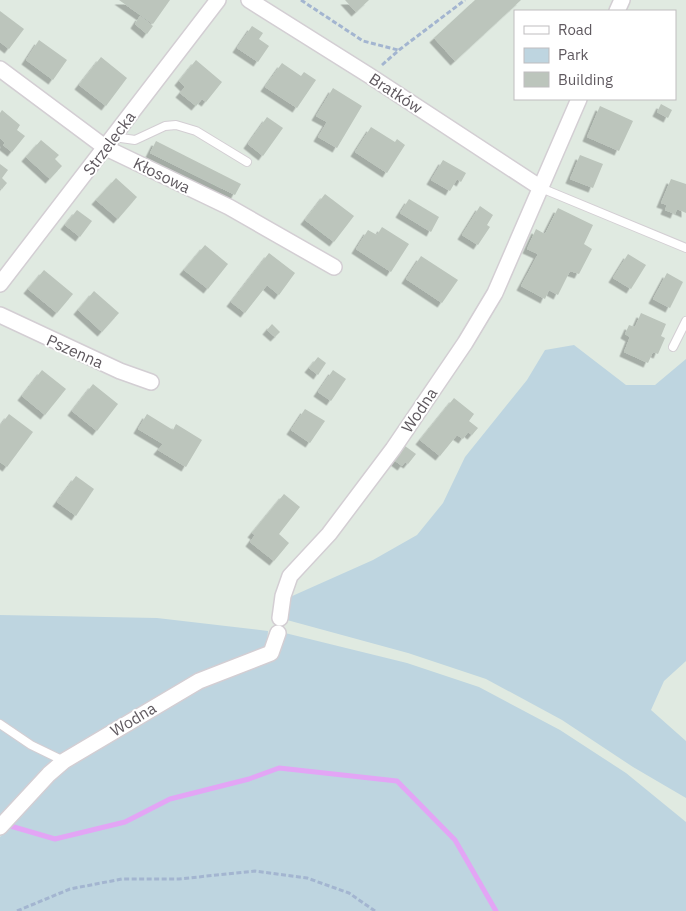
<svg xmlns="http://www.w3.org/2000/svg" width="686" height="911" viewBox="0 0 686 911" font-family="'IBM Plex Sans',sans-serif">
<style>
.green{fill:#bed5e0}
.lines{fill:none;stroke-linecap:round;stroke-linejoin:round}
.stream{stroke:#e3a5f5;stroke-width:5}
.building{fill:#bcc5bc;filter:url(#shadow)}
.lane-casing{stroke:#d3ced3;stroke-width:10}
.street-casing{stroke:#d3ced3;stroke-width:18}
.path{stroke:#a3b5d0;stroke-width:3;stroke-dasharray:5 2.5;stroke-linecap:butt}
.lane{stroke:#fff;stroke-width:8}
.street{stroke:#fff;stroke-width:15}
.labels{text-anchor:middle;stroke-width:4;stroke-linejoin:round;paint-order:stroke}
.street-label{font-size:16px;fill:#5f595f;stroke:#fff}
</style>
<defs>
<filter id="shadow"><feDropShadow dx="-4.5" dy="4.5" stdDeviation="0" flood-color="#0004"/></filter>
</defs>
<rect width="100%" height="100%" fill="#e0eae1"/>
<g class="green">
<path d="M574 345 626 385H655L686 359V661L664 681 651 710 686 741V798L633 767 562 720 486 679 408 653 287 620 290 597 373 560 417 535 443 503 465 457 527 380 545 350Z"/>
<path d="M0 615 157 618 268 631 267 644 260 650 212 667 190 678 76 744 42 772 0 815Z"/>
<path d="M285 633 407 663 479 687 560 730 626 773 686 822V911H0V837L55 778 70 765 197 689 275 658 281 651Z"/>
</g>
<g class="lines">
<path class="stream" d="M7 825 55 839 125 822 170 799 249 779 279 768 397 781 455 840 496 911"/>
</g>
<g class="building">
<path d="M119 0H170L153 24Z"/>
<path d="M345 0H369L356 12Z"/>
<path d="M475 0H521L455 61 434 38Z"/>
<path d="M0 11 24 29 9 49 0 42Z"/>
<path d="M140 16 153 26 147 34 135 24Z"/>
<path d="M252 26 263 33 259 39 269 46 258 62 237 48Z"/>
<path d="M39 40 67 60 53 80 26 60Z"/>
<path d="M101 57 127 78 106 106 79 85Z"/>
<path d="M196 60 222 82 206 102 202 99 196 106 180 93 185 87 179 81Z"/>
<path d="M282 63 301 76 304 72 316 80 297 108 265 87Z"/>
<path d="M333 88 362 106 337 148 318 137 327 122 316 116Z"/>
<path d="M661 104 672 110 668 118 657 112Z"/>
<path d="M600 106 633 121 619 151 587 137Z"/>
<path d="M2 110 20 125 17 130 25 136 12 152 3 145 5 143 0 138V113Z"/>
<path d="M267 117 283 128 263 156 248 144Z"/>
<path d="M371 127 395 142 397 139 405 145 387 173 355 152Z"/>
<path d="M41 140 59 155 55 159 62 166 50 179 26 157Z"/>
<path d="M156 141 241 184 235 195 150 153Z"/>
<path d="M580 155 603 164 593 188 570 179Z"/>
<path d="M443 160 466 173 461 182 457 179 450 191 431 180Z"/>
<path d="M0 164 8 170 2 178 7 183 2 189 0 188Z"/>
<path d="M116 178 137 197 118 219 96 200Z"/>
<path d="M671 179 686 184V213L677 209 675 214 665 210 667 205 661 203Z"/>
<path d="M325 194 354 216 334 242 305 220Z"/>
<path d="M409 199 439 217 431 232 400 213Z"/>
<path d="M480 206 493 215 487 225 490 227 478 245 462 235Z"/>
<path d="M558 208 593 225 584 244 592 249 579 274 570 271 558 295 549 290 545 299 521 286 538 254 527 249 536 229 545 234Z"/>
<path d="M77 210 92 221 80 237 65 225Z"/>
<path d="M382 227 409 244 391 272 356 249 368 230 377 235Z"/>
<path d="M205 245 228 264 208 289 184 270Z"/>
<path d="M269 253 295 273 279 295 267 285 245 313 231 302Z"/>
<path d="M628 254 646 265 631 289 613 278Z"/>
<path d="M421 256 458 280 442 303 406 279Z"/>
<path d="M44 270 73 294 57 313 28 289Z"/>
<path d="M667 273 683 282 670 308 653 299Z"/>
<path d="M94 291 119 313 102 332 78 310Z"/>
<path d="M641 313 666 324 661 336 665 338 658 354 653 352 648 363 624 352 630 337 625 334 629 325 635 327Z"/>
<path d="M272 324 280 332 275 337 267 330Z"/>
<path d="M318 357 326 363 318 375 309 368Z"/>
<path d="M42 370 66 389 45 415 22 396Z"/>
<path d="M333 370 346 379 331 401 318 392Z"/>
<path d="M93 384 118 404 97 431 72 411Z"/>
<path d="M454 398 474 414 469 421 478 428 472 435 468 432 463 439 457 435 440 456 420 440Z"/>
<path d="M305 409 325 421 310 443 291 430Z"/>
<path d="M9 414 33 432 7 467 0 462V426Z"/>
<path d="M147 414 173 430 176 424 202 440 186 467 158 450 163 444 138 429Z"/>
<path d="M405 446 416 454 408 464 405 462 402 466 394 460Z"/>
<path d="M76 476 94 489 76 516 57 502Z"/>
<path d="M284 494 300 507 279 534 289 543 274 561 250 542 255 535 252 533Z"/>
</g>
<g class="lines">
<defs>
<g id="lane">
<path d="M114 137 135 140 165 126 176 125 196 131 247 162"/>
<path d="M541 188 686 248"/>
<path d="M673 347 686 321"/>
<path d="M0 724 31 745 64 761"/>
</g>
<g id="street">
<path d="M249 0 370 76 541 188"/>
<path d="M617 11 622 0"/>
<path d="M0 69 106 148 229 207 334 267"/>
<path d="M0 284 218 0"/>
<path d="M0 315 120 371 151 382"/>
<path d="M280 618 283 596 290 576 329 534 393 449 465 343 495 293 579 99"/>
<path d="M0 827 49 774 64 761 199 681 271 653 278 633"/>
</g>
</defs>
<use href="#lane" class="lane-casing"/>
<use href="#street" class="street-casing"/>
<g class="path">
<path d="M301 0 363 41 398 50"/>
<path d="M382 65 399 50 465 0"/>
<path d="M17 911 70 889 122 879H179L255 871 307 878 349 893 375 911"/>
</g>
<use href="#lane" class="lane"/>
<use href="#street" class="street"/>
</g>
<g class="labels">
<g class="street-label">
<text transform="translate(396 93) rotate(33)" y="6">Bratków</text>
<text transform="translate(109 143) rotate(-53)" y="6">Strzelecka</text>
<text transform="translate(162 175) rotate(26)" y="6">Kłosowa</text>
<text transform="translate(75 351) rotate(24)" y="6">Pszenna</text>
<text transform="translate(419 410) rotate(-56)" y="6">Wodna</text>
<text transform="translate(133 719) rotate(-31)" y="6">Wodna</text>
</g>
</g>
<rect x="514" y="10" width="162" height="90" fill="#ffffff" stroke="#bfbdbf"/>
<rect x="524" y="26" width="25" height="8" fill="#ffffff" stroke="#bfbdbf"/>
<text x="558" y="35" font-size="15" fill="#5f595f">Road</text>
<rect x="524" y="48" width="25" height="15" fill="#bed5e0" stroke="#bfbdbf"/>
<text x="558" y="60" font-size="15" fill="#5f595f">Park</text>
<rect x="524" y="72" width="25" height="15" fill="#bcc5bc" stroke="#bfbdbf"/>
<text x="558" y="85" font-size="15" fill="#5f595f">Building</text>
</svg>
